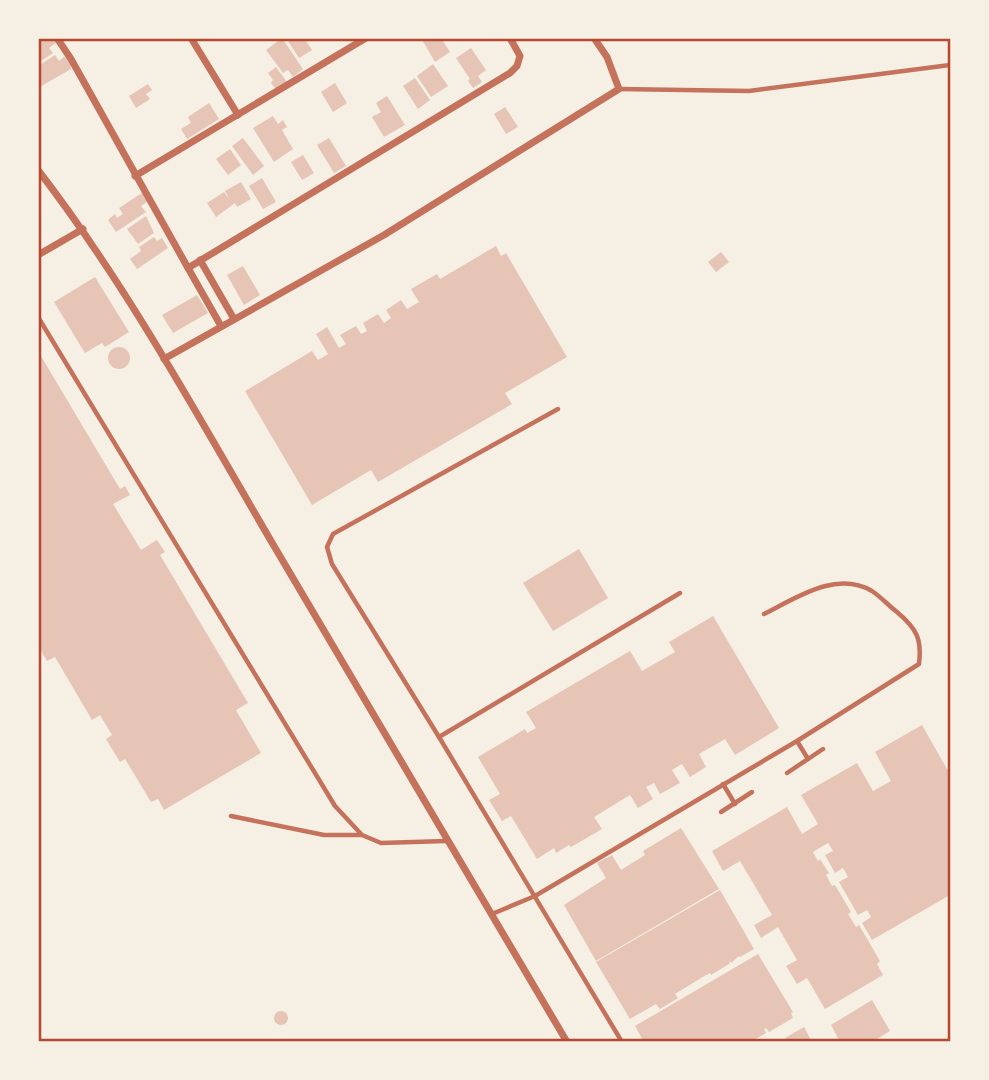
<svg xmlns="http://www.w3.org/2000/svg" width="989" height="1080" viewBox="0 0 989 1080" font-family="'PT Sans Narrow',sans-serif">
<style>
.building{fill:#e6c5b7}
.lines{fill:none;stroke-linecap:round;stroke-linejoin:round}
.service{stroke:#c5725c;stroke-width:4.5}
.minor{stroke:#c5725c;stroke-width:7}
.neatline{fill:none;stroke:#b5482f;stroke-width:2.5}
</style>
<rect width="100%" height="100%" fill="#f6efe4"/>
<g class="building">
<path d="M53 38 56 43 49 48 53 53 38 63V39Z"/>
<path d="M282 38 303 69 293 77 288 70 283 73 266 50Z"/>
<path d="M286 38H304L312 50 299 58Z"/>
<path d="M421 38H441L450 52 435 62Z"/>
<path d="M471 48 486 70 478 76 482 82 473 88 468 81 470 79 456 58Z"/>
<path d="M55 55 59 61 64 57 70 60 71 69 38 88V66Z"/>
<path d="M433 64 448 86 431 97 417 76Z"/>
<path d="M276 67 287 82 277 90 271 83 273 80 268 73Z"/>
<path d="M415 78 430 100 418 109 403 86Z"/>
<path d="M335 83 347 103 333 112 321 92Z"/>
<path d="M148 84 152 90 146 94 150 99 136 108 129 96Z"/>
<path d="M387 96 405 125 384 137 372 117 381 112 376 103Z"/>
<path d="M209 103 219 119 187 139 181 129 191 123 188 117Z"/>
<path d="M505 107 518 127 506 134 494 114Z"/>
<path d="M273 116 278 124 283 120 287 127 282 130 293 149 274 162 253 128Z"/>
<path d="M243 138 264 166 253 175 232 146Z"/>
<path d="M329 138 346 166 334 173 317 145Z"/>
<path d="M230 149 241 165 228 175 216 159Z"/>
<path d="M303 155 314 173 302 180 291 162Z"/>
<path d="M262 178 276 202 263 209 249 186Z"/>
<path d="M241 182 251 199 237 207 235 203 216 217 207 203 224 192 229 199 225 191Z"/>
<path d="M142 193 148 201 141 206 146 212 116 232 108 220 115 214 117 218 123 214 119 208Z"/>
<path d="M146 216 154 233 138 244 127 229Z"/>
<path d="M154 237 157 241 162 238 168 248 137 269 130 259 141 251 139 247Z"/>
<path d="M496 246 501 256 506 253 567 357 505 393 512 404 378 482 371 470 312 505 245 391 312 351 318 360 328 354 316 334 327 327 339 348 346 344 340 335 356 326 361 334 367 331 363 323 378 314 384 323 391 318 386 310 401 300 407 309 419 302 411 289 437 274 440 279Z"/>
<path d="M721 252 729 262 716 272 708 262Z"/>
<path d="M243 266 260 295 244 305 227 275Z"/>
<path d="M95 277 129 332 105 347 102 343 85 353 54 302Z"/>
<path d="M197 295 208 313 173 333 162 315Z"/>
<circle cx="119" cy="358" r="11"/>
<path d="M38 351 120 489 125 486 130 495 113 504 141 550 157 540 165 552 160 555 248 703 236 710 261 753 164 810 158 799 151 802 125 759 120 762 106 739 112 735 100 715 92 720 55 657 47 661 38 646Z"/>
<path d="M579 549 608 598 553 631 523 583Z"/>
<path d="M713 616 779 728 735 755 725 739 699 754 706 767 690 777 682 764 672 770 680 783 660 794 654 783 646 787 653 799 638 808 630 795 594 817 602 829 571 847 569 845 556 853 554 848 537 859 511 816 502 821 489 800 500 794 478 757 525 729 527 733 536 728 526 712 630 651 642 671 675 652 669 642Z"/>
<path d="M922 725 947 769 950 767V895L872 940 862 923 871 917 867 910 858 915 839 882 848 877 843 868 835 873 825 855 833 851 828 843 813 852 818 861 820 859 829 873 826 875 832 886 835 885 851 912 848 914 856 927 859 925 880 961 877 964 883 975 825 1009 807 978 797 984 786 966 797 960 778 927 761 938 754 925 772 915 740 861 723 871 712 851 787 807 802 834 818 824 801 795 857 763 873 791 891 781 875 752Z"/>
<path d="M681 828 719 889 596 961 564 905 606 878 597 863 612 855 621 870 645 855 643 851Z"/>
<path d="M720 890 754 949 740 957 739 956 731 963 730 961 729 964 711 975 710 973 701 978 675 994 678 998 660 1009 656 1004 630 1019 596 962Z"/>
<path d="M758 954 793 1012 791 1013 793 1018 769 1032 766 1028 764 1029 766 1033 750 1042H644L635 1026Z"/>
<path d="M872 1000 890 1031 872 1042H840L831 1025Z"/>
<circle cx="281" cy="1018" r="7"/>
<path d="M804 1027 812 1042H787L785 1038Z"/>
</g>
<g class="lines">
<g class="service">
<path d="M619 89 749 91 950 65"/>
<path d="M38 317 335 806 362 835 381 843 446 841"/>
<path d="M558 409 333 534 327 547 332 564 439 737 622 1042"/>
<path d="M439 737 680 593"/>
<path d="M797 741 808 759"/>
<path d="M787 773 823 749"/>
<path d="M723 784 735 804"/>
<path d="M721 812 752 792"/>
<path d="M231 816 324 835H361"/>
<path d="M492 914 535 896 797 741 919 664C922 639 917 629 897 612 889 606 881 597 872 591 836 570 796 598 764 614"/>
</g>
<g class="minor">
<path d="M57 38 71 59 188 268 510 73 517 66 520 56 510 38"/>
<path d="M191 38 238 115"/>
<path d="M38 170C128 287 199 418 274 546 371 711 469 876 567 1042"/>
<path d="M135 176 366 38"/>
<path d="M38 255 83 229"/>
<path d="M200 260 234 319"/>
<path d="M188 268 221 326"/>
<path d="M164 359 384 235 619 89 607 57 594 38"/>
</g>
</g>
<rect width="989" height="1080" fill="none" stroke="#f6efe4" stroke-width="80"/>
<rect x="40" y="40" width="909" height="1000" class="neatline"/>
</svg>
